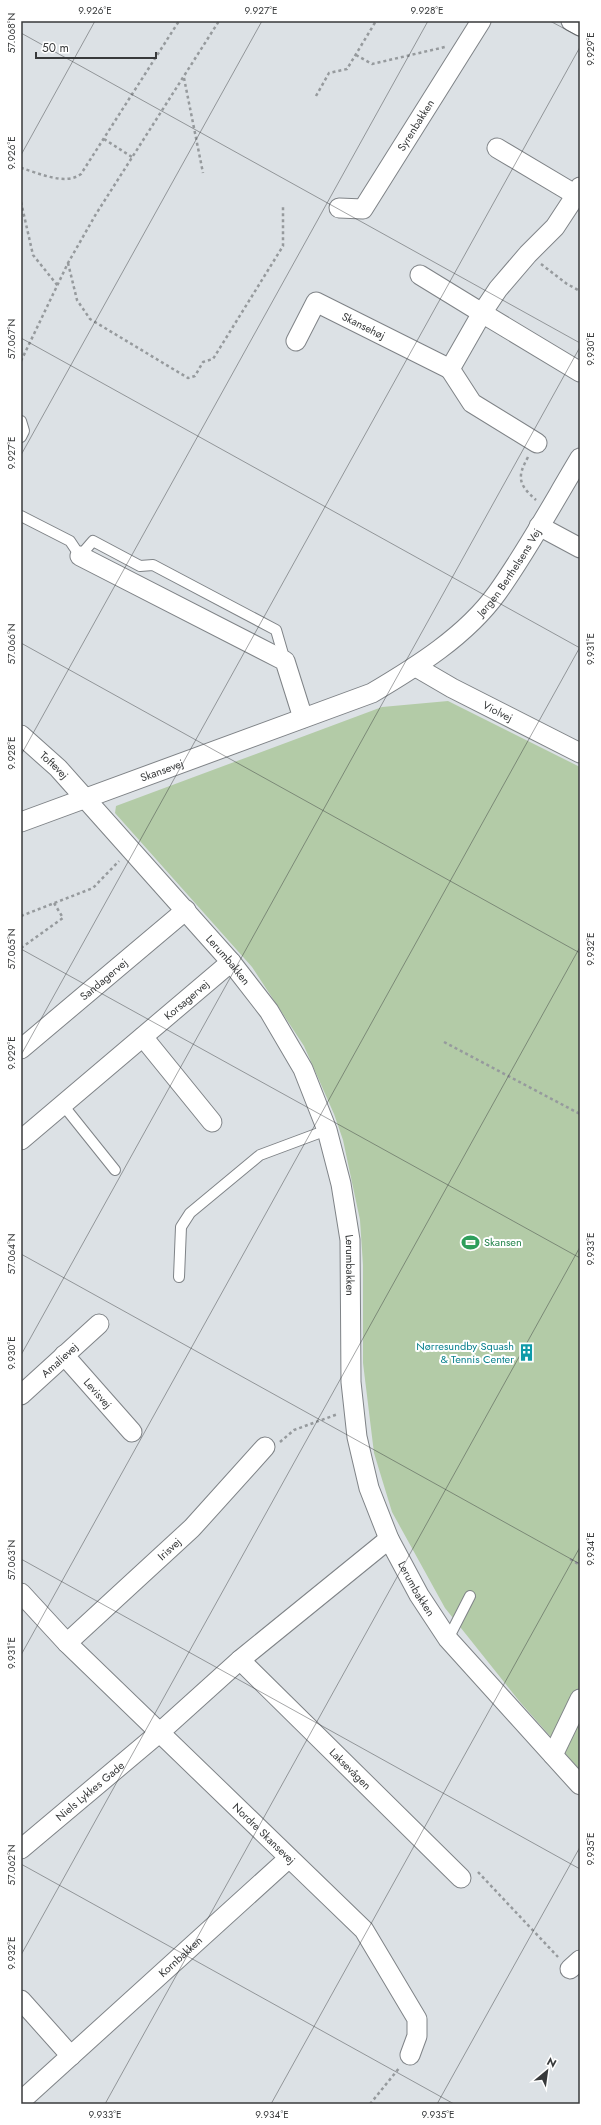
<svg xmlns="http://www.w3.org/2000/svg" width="601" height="2125" viewBox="0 0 601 2125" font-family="Jost,sans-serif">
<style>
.green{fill:#b3cba7}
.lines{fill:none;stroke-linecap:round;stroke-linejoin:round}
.lane-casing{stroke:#7f8387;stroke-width:12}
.street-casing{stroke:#7f8387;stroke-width:21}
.path{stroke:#969a9d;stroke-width:2.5;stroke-dasharray:3 3;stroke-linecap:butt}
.lane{stroke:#fff;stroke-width:10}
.street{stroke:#fff;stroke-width:19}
.ticks{fill:none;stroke:#383a3b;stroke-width:1;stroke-opacity:0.45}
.labels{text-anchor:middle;stroke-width:4;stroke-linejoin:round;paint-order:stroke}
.street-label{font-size:11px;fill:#383a3b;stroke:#fff}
.leisure-label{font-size:11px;fill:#27864d;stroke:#fff;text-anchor:start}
.culture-label{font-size:11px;fill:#0d838f;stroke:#fff;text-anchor:end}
.neatline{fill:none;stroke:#383a3b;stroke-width:1.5}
.ticks-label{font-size:10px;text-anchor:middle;fill:#383a3b}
</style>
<rect width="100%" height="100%" fill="#dce1e5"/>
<path class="green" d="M448 701 580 767V1770L520 1702 445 1608 392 1512 374 1453 363 1363V1265L360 1220 343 1140 334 1114 304 1046 252 967 115 813 116 806 382 707Z"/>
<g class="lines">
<defs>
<g id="lane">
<path d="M21 421 24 431 21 437"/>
<path d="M21 516 70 541 80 556 93 541 140 566 153 565 276 630 285 661"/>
<path d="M63 1105 115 1170"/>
<path d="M179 1277 181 1227 190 1213 260 1155 327 1130"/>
<path d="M448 1639 470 1596"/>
</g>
<g id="street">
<path d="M571 21 580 26"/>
<path d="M497 148 576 195 580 187"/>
<path id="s1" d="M339 208 363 209 481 21"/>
<path d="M420 275 482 313 498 289 528 254 555 227 576 195"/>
<path id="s2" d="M296 341 316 302 450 369 482 313 580 372"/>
<path d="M450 369 472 403 537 443"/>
<path d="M539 526 580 548"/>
<path d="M80 556 285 661 303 718"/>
<path id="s3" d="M416 667 452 688 580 753"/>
<path id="s4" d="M21 735 58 768 231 962 269 1011 303 1069 327 1130 341 1184 350 1240 351 1382 357 1437 369 1488 389 1539 419 1595 448 1639 580 1785"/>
<path id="s5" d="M21 822 372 693C416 667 466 636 497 593 527 551 553 503 580 458"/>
<path d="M143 1037 212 1122"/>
<path id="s6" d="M21 1049 186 910"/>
<path id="s7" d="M21 1140 231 962"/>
<path id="s8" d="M64 1355 132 1432"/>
<path id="s9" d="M21 1395 99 1324"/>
<path id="s10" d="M21 1593 67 1643 364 1930 417 2019V2036L410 2055"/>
<path id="s11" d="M67 1643 192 1528 265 1447"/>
<path id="s12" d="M240 1660 461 1878"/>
<path d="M553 1755 580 1699"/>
<path id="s13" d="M21 1849 159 1733 240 1660 389 1539"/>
<path d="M570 1969 580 1960"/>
<path d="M21 2000 71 2056"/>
<path id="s14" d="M21 2101 289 1858"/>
</g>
</defs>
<use href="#lane" class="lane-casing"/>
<use href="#street" class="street-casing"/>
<g class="path">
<path d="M356 55 372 64 445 47"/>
<path d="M184 78 203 173"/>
<path d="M316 96 329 73 347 69 376 21"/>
<path d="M104 139 132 157"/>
<path d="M21 168C39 173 65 186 81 174L179 21"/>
<path d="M21 202 33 255 58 286"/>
<path d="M68 263 77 300 90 319 188 378 195 376 203 362 213 359 283 246V206"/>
<path d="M541 264 567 284 580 291"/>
<path d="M21 361 68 263 96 214 219 21"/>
<path d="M528 457C517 477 518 484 536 500"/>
<path d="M21 916 93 888 119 861"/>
<path d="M21 948 63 918 54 903"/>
<path d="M444 1042 580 1114"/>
<path d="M280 1442 294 1430 338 1414"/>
<path d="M570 1559 580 1565"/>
<path d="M478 1872 558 1957"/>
<path d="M370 2104 400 2067"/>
</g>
<use href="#lane" class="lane"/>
<use href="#street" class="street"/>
</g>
<path class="ticks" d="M550 21 580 37M21 33 580 343M21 155 95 21M21 338 580 648M21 455 262 21M21 643 580 953M21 755 428 21M21 949 580 1258M21 1055 580 47M21 1254 580 1564M21 1355 580 347M21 1559 580 1869M21 1655 580 647M21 1864 454 2104M21 1955 580 947M105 2104 580 1247M271 2104 580 1547M437 2104 580 1847"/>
<defs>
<symbol id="stadium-bare" viewBox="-9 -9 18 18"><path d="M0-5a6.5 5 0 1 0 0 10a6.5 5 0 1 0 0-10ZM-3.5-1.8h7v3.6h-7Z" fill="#2e9e5b" stroke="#fff" stroke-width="2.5" paint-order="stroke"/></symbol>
<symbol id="building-bare" viewBox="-9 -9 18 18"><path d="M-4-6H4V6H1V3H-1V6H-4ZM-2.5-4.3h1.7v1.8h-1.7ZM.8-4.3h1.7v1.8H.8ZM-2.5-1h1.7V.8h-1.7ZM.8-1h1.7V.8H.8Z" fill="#0f9aa8" stroke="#fff" stroke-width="2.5" paint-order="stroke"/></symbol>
</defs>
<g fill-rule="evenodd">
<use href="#stadium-bare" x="458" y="1230" width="25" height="25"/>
<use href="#building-bare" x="514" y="1340" width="25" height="25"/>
</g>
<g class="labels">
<g class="street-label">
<text dy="4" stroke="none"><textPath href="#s1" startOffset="123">Syrenbakken</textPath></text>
<text dy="4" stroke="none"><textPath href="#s2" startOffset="97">Skansehøj</textPath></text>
<text dy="4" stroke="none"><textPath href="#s5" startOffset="559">Jørgen Berthelsens Vej</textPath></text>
<text dy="4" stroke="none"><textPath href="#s3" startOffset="93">Violvej</textPath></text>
<text dy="4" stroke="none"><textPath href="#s4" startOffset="45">Toftevej</textPath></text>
<text dy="4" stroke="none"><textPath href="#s5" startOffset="150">Skansevej</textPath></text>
<text dy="4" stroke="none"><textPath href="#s4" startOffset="306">Lerumbakken</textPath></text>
<text dy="4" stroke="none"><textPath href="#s6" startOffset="108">Sandagervej</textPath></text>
<text dy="4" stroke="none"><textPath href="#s7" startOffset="217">Korsagervej</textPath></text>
<text dy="4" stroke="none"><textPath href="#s4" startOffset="642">Lerumbakken</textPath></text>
<text dy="4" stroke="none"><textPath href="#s9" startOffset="52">Amalievej</textPath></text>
<text dy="4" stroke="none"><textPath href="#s8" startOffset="51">Levisvej</textPath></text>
<text dy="4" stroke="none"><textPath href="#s11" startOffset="139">Irisvej</textPath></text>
<text dy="4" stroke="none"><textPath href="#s4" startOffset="978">Lerumbakken</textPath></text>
<text dy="4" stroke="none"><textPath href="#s12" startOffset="155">Laksevågen</textPath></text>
<text dy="4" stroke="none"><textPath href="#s13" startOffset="90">Niels Lykkes Gade</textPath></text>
<text dy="4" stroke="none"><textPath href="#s10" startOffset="342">Nordre Skansevej</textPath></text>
<text dy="4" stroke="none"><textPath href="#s14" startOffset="215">Kornbakken</textPath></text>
</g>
<g class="leisure-label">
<text x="484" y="1246">Skansen</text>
</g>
<g class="culture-label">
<text x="514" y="1350">Nørresundby Squash<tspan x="514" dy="13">&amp; Tennis Center</tspan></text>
</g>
</g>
<rect width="601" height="2125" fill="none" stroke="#ffffff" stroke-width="44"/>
<g transform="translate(547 2071) rotate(29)" stroke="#ffffff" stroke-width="3" paint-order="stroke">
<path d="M0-3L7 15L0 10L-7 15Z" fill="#383a3b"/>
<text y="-6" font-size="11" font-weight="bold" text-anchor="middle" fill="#383a3b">N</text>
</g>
<path d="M36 52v6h120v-6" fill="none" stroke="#383a3b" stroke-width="2"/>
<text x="42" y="52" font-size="12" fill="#383a3b" stroke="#ffffff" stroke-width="3" paint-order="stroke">50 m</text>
<rect x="22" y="22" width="557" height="2081" class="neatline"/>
<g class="ticks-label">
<text x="95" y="14">9.926°E</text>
<text x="261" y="14">9.927°E</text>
<text x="427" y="14">9.928°E</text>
<text transform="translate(11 33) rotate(-90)" y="4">57.068°N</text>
<text transform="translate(590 49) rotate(-90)" y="4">9.929°E</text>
<text transform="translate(11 153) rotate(-90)" y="4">9.926°E</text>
<text transform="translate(11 339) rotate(-90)" y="4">57.067°N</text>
<text transform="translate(590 349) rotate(-90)" y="4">9.930°E</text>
<text transform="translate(11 453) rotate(-90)" y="4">9.927°E</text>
<text transform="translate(11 644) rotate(-90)" y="4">57.066°N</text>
<text transform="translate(590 649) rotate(-90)" y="4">9.931°E</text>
<text transform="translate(11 753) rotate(-90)" y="4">9.928°E</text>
<text transform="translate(590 949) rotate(-90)" y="4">9.932°E</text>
<text transform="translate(11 949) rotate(-90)" y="4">57.065°N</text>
<text transform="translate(11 1053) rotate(-90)" y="4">9.929°E</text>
<text transform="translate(590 1249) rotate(-90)" y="4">9.933°E</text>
<text transform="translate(11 1254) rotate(-90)" y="4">57.064°N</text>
<text transform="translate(11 1353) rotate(-90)" y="4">9.930°E</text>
<text transform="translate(590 1549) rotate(-90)" y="4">9.934°E</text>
<text transform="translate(11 1560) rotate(-90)" y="4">57.063°N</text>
<text transform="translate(11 1653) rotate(-90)" y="4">9.931°E</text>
<text transform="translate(590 1849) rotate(-90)" y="4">9.935°E</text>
<text transform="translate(11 1865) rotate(-90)" y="4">57.062°N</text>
<text transform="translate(11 1953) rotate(-90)" y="4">9.932°E</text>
<text x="105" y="2118">9.933°E</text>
<text x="272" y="2118">9.934°E</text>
<text x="438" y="2118">9.935°E</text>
</g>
</svg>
